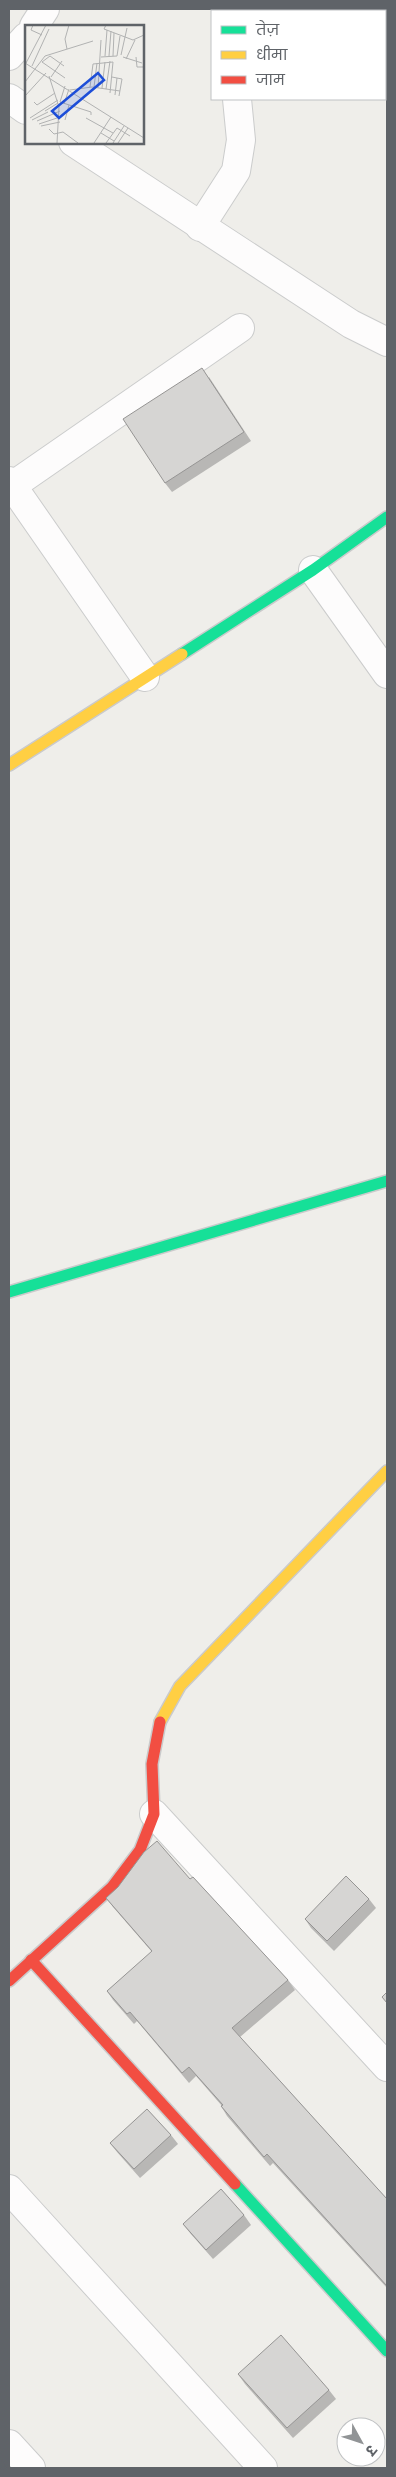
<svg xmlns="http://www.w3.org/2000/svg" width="396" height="2477" viewBox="0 0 396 2477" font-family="Poppins,'Noto Sans Devanagari',sans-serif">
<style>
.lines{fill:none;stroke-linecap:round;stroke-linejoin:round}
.street-casing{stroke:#cbcccc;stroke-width:30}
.fast-casing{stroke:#cacacb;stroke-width:14}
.slow-casing{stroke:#cacacb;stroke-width:14}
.jam-casing{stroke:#cacacb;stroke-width:14}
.street{stroke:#fdfcfc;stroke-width:28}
.fast{stroke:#16e098;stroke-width:11}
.slow{stroke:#ffcf43;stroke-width:11}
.jam{stroke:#f24e42;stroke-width:11}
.wall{fill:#b8b7b5}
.building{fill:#d6d5d3;stroke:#969594}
.inset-road{fill:none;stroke:#b1b2b2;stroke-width:1}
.view{fill:#1d4ed8;fill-opacity:0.15;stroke:#1d4ed8;stroke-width:2.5}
.inset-edge{fill:none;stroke:#5f6368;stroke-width:2.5}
</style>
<rect width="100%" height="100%" fill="#efeeea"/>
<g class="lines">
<defs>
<g id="street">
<path d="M252 11 253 9"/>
<path d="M34 26 45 9"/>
<path d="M9 56 26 37"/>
<path d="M9 98 26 110"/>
<path d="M73 142 351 324 387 342"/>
<path d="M200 227 236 171 241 140 237 99"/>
<path d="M9 481 145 677"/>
<path d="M12 486 240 328"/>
<path d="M313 570 387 674"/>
<path d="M154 1814 387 2067"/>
<path d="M9 2189 263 2468"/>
<path d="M9 2444 31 2468"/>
</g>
<g id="fast">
<path d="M182 654 313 570 387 517"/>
<path d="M9 1292 387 1181"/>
<path d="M235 2184 387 2351"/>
</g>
<g id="slow">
<path d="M9 765 182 654"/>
<path d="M160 1722 180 1686 387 1471"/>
</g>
<g id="jam">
<path d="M31 1960 235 2184"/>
<path d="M9 1981 112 1887 140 1850 154 1814 152 1764 160 1722"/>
</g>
</defs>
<use href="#street" class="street-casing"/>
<use href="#fast" class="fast-casing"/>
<use href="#slow" class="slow-casing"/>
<use href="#jam" class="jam-casing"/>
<use href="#street" class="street"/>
<use href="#fast" class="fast"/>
<use href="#slow" class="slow"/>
<use href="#jam" class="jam"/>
</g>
<g class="wall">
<path d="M209 377 251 441 172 492 165 483Z"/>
<path d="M190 1879 288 1980 295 1990 240 2037 387 2199V2288L273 2163 270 2166 227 2116 221 2106H222L196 2076 189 2083 137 2021 134 2024 113 2000 107 1991 152 1952 113 1907 106 1898Z"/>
<path d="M369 1899 376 1908 334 1951 311 1928 305 1919Z"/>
<path d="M171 2135 178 2144 140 2178 117 2152 110 2143Z"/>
<path d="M244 2215 251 2225 213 2259 190 2233 183 2224Z"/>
<path d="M238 2374 329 2390 336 2399 293 2438 245 2384Z"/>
</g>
<g class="building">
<path d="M202 368 244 432 165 483 123 419Z"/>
<path d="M157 1841 190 1879 193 1877 288 1980 232 2028 387 2199V2286L267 2154 264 2157 221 2106 223 2105 189 2067 182 2073 130 2012 127 2014 107 1991 152 1951 106 1898 118 1887 144 1852Z"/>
<path d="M346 1876 369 1899 327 1941 305 1919Z"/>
<path d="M387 1992V2003L382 1997Z"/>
<path d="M147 2109 171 2135 134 2169 110 2143Z"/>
<path d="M221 2189 244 2215 206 2250 183 2224Z"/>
<path d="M281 2335 329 2390 287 2428 238 2374Z"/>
</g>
<g transform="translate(25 25)">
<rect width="119" height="119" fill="#efeeea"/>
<path class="inset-road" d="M8 0 6 5 17 10M81 0 79 4 108 15 119 10M42 24 40 14 44 0M96 30 102 3M80 31 82 5M84 31 86 6M88 31 89 8M76 32 92 31 95 11M98 32 117 38M111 32 112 42H119M101 34 110 15M0 38 119 113M1 38 21 0M7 41 24 4M39 41 25 31 17 37 40 53M24 51 34 82 32 118M26 52 37 36M87 52 97 54 94 71M0 57 20 31 68 16M40 61 35 77 66 87V90M65 62 68 39 88 37 85 68M69 62 72 38M73 63 76 15M77 63 80 37M81 64 85 36M45 65 67 62 95 66M90 70 92 53M0 71 21 48M9 77 12 80 30 68M39 79 44 64M20 86 33 78M5 93 33 75M61 93 88 108M7 95 23 87M40 95 44 80M12 96 35 86M14 99 35 92M16 101 35 97M24 104 29 109 38 107 53 118M76 108 89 116M69 118 86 92M81 118 92 103 105 111M88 118 99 101M93 118 103 103"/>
<path class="view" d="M73 48 79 55 34 93 27 86Z"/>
<rect width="119" height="119" class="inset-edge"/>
</g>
<rect width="396" height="2477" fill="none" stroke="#5f6368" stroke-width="20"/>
<rect x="211" y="10" width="175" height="90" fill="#ffffff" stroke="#bfc1c3"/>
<rect x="221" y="26" width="25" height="8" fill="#16e098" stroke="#bfc1c3"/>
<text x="256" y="35" font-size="15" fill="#5f6368">तेज़</text>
<rect x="221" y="51" width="25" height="8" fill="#ffcf43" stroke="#bfc1c3"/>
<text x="256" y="60" font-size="15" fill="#5f6368">धीमा</text>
<rect x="221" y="76" width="25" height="8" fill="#f24e42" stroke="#bfc1c3"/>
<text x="256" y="85" font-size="15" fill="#5f6368">जाम</text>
<g transform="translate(361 2442) rotate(130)"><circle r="24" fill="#ffffff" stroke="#bfc1c3"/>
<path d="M0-4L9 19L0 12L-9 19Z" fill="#919496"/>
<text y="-8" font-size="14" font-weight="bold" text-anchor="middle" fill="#5f6368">उ</text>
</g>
</svg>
